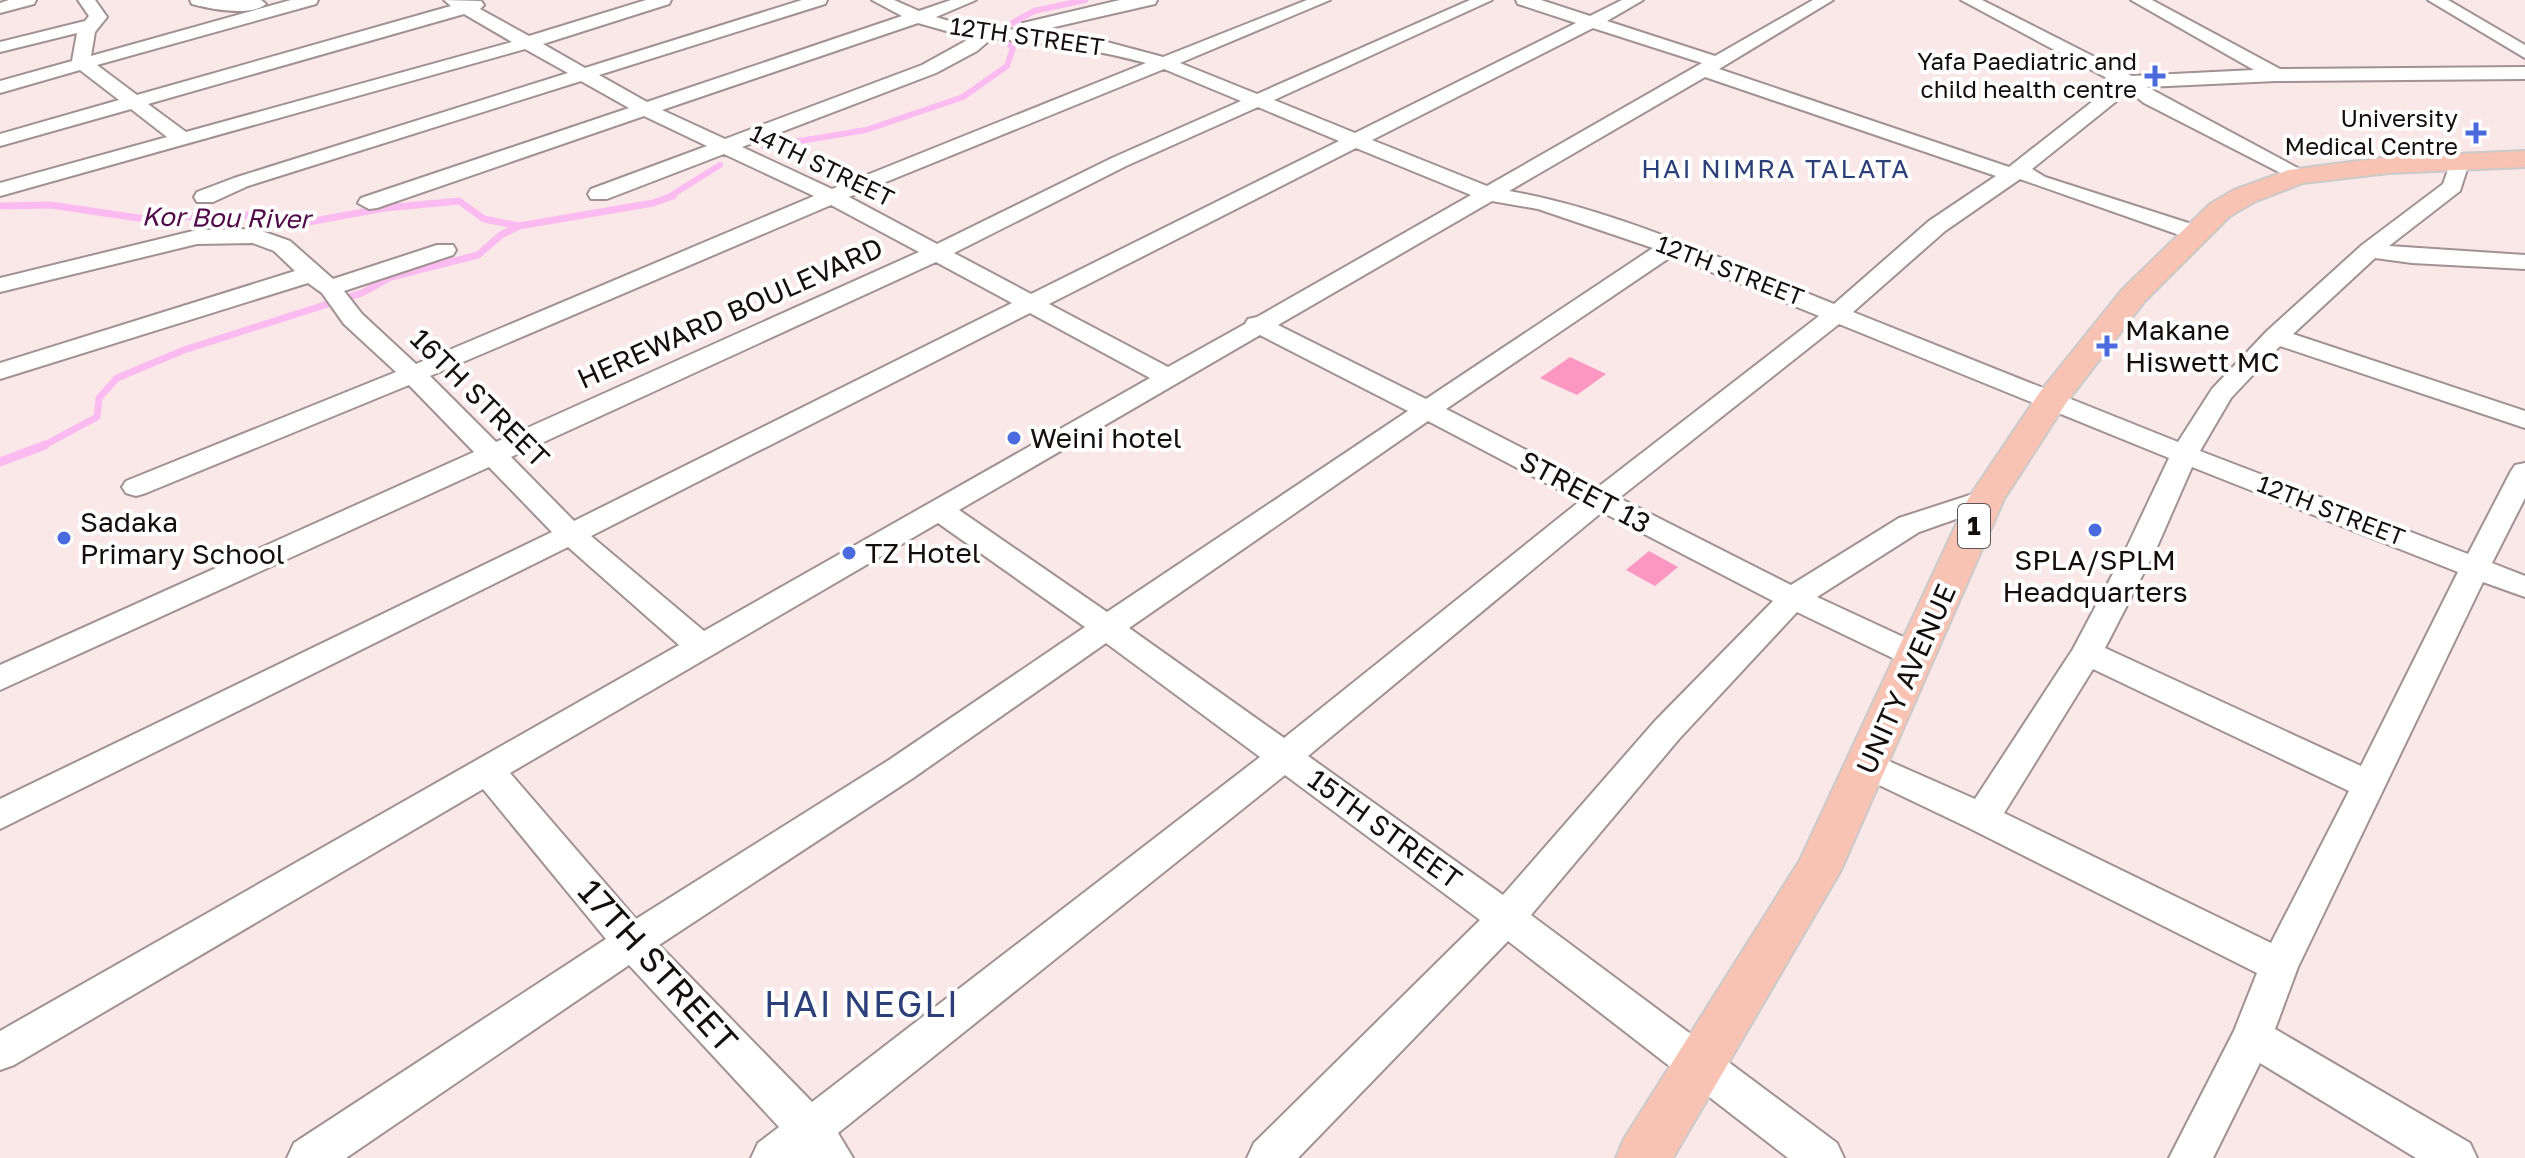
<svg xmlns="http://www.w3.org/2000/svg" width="2525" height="1158" viewBox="0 0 2525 1158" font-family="'Golos Text',sans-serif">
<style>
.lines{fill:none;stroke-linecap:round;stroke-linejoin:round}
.stream-far2{stroke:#fcbbf0;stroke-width:6}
.stream-far1{stroke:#fcbbf0;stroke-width:7}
.stream{stroke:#fcbbf0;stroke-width:9}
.building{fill:#fb97c0}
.minor-casing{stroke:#a19192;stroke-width:4}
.major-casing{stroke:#cbcaca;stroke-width:4}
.minor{fill:#fff;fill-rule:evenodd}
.major{fill:#f8c3b3;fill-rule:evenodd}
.poi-dot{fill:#4a6ade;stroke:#fff;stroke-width:3}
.labels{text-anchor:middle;stroke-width:8;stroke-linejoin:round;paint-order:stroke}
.far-street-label{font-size:24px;fill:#140e0e;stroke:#fff}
.far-poi-label{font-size:24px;fill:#140e0e;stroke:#fff;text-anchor:end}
.far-neighbourhood-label{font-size:26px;letter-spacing:2px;fill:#2d3f78;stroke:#fff}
.far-water-label{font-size:26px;font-style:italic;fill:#510949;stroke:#fff}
.shield{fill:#fff;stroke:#5a5656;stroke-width:2}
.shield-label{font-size:26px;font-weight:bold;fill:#140e0e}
.street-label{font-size:28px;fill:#140e0e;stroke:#fff}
.poi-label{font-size:28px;fill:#140e0e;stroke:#fff;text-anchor:start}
.near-street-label{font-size:34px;fill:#140e0e;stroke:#fff}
.near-neighbourhood-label{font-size:36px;letter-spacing:2px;fill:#2d3f78;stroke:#fff}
</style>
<rect width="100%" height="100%" fill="#fae8e9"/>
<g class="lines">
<g class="stream-far2">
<path d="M764 147 866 130 963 97 1007 66 1013 48 1000 35V30L1034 11 1085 0"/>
<path d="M667 198 720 165"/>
</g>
<g class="stream-far1">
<path d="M0 206 51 205 138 218 246 215 303 223 385 208 459 201 484 219 519 226 653 203 673 196"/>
<path d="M41 447 97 417 99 398 117 378 184 350 362 293 391 277 478 255 501 235 519 226"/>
</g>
<path class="stream" d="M0 462 45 445"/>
</g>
<g class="building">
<path d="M1570 357 1606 374 1577 395 1540 378Z"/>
<path d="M1649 551 1678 567 1655 586 1626 570Z"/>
</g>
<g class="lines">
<defs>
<g id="minor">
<path d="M9 0H36L34 4 0 13V3Z"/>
<path d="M78 0H95L107 17 95 32 91 56 291 0H318L316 4 97 65 137 95 451 6 444 0 481 1 484 5 480 9 529 36 646 0H671L669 4 543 44 585 68 802 0H827L825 4 599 75 647 102 902 16 872 0H894L919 11 951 0H976L936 17 972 28 1022 30 1023 23 1120 0H1157L1155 4 1037 31 1103 41 1163 57 1307 0H1330L1180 63 1257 94 1470 0H1492L1274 100 1355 133 1576 23 1518 4 1516 0H1541L1590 16 1622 0H1643L1607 21 1715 56 1813 0H1833L1719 69 2009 167 2116 83 1961 0H1982L2132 76 2254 70 2131 0H2152L2280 69 2525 67V79L2276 81 2147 87 2305 172 2308 176 2305 180 2298 182 2144 103 2129 91 2032 169 2045 177 2204 228 2207 233 2204 238H2188L2020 179 1945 231 1853 312 2178 442 2212 389 2267 331 2362 245 2443 184 2453 156H2467L2470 160 2460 191 2389 246 2525 255V269L2412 263 2375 258 2293 334 2525 411V428L2280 346 2231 398 2200 451 2468 554 2511 471 2515 465 2525 463V498L2492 563 2525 576V597L2483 582 2298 967 2275 1029 2470 1143 2477 1158H2416L2260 1063 2213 1158H2169L2234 1031 2257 973 1969 828 1856 774 1851 765 1856 756 1868 752 1975 799 2073 649 2127 547 2169 458 1839 324 1619 498 1791 585 1899 518 1976 493 1986 490 1996 493 2000 499 1996 505 1919 532 1817 597 1925 647 1930 655 1925 663 1914 666 1903 663 1797 612 1679 739 1531 915 1837 1143 1844 1158H1788L1508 941 1298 1158H1247L1254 1143 1480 920 1285 775 838 1133 853 1158H751L758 1143 779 1127 629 965 346 1158H287L294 1143 606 939 483 789 14 1065 0 1070V1031L679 645 568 547 0 829V799L552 532 489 467 0 690V665L474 452 409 385 146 493 136 496 126 493 122 487 126 481 396 372 344 324 322 293 308 283 0 379V363L295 271 274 251 253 243 197 244 0 292V278L197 230 256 229 290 241 333 279 437 245H453L456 250 453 255 344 291 362 314 416 364 814 196 724 154 607 199H591L588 194 591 189 707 146 644 116 377 208 369 209 358 203 361 198 629 108 581 81 248 186 213 202H197L194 197 197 192 234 178 568 73 525 49 0 196V183L167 137 131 109 0 146V134L119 100 80 70 0 93V81L72 61 77 33 0 52V42L85 21 89 16ZM464 14 512 42 186 132 148 104ZM918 23 971 38 922 65 725 139 662 110ZM1593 28 1702 63 1487 186 1372 140ZM991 39C1044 42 1094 49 1146 63L832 189 742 147 936 73 977 51ZM1164 69 1241 101 1112 158 937 244 849 197ZM1705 77 1996 176 1929 221 1834 304C1733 264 1615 209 1509 191ZM1258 107 1339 141 1031 294 954 253 1126 166ZM1356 148 1471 195 1257 317 1248 319 1245 324 1168 367 1049 304ZM1492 201 1538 209 1653 248 1426 399 1278 325ZM831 205 919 252 496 442 430 376ZM1672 256 1819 316 1598 487 1446 409ZM936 262 1012 303 574 521 511 457ZM1030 313 1150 378 704 631 591 536ZM1260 335 1408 411 1107 612 959 510ZM1428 421 1580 501 1284 738 1129 628ZM2192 467 2458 572 2361 766 2105 648 2157 547ZM1602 512 1773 601 1655 721 1503 895 1308 756ZM938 523 1085 627 889 760 636 919 510 773ZM1106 643 1260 757 812 1102 659 945 913 778ZM2093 669 2349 791 2271 943 2004 813Z"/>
<path d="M190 0H261L266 4C250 17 211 9 192 4Z"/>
<path d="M2428 0H2448L2525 45V58Z"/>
</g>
<path id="major" d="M2525 151V167L2389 173 2303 183 2254 202 2230 216 2144 302 2066 403 2004 499 1841 870 1673 1158H1616L1624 1139 1800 860 1968 499 2040 392 2122 290 2210 204 2234 190 2289 170 2389 157Z"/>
</defs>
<use href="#minor" class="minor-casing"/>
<use href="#major" class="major-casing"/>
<use href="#minor" class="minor"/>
<use href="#major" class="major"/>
</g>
<g class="poi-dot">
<path d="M2151 64h8v8h8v8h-8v8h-8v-8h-8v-8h8z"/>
<path d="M2472 121h8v8h8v8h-8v8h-8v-8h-8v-8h8z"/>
<path d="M2103 334h8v8h8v8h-8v8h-8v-8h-8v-8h8z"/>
<circle cx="1014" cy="438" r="8"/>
<circle cx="2095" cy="530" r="8"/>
<circle cx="64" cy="538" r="8"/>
<circle cx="849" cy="553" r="8"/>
</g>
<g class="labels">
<g class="far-street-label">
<text transform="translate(1027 37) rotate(8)" y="8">12TH STREET</text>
<text transform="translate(822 166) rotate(26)" y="8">14TH STREET</text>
<text transform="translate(1730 271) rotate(21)" y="8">12TH STREET</text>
<text transform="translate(2331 511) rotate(21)" y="8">12TH STREET</text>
</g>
<g class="far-poi-label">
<text x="2137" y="70">Yafa Paediatric and<tspan x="2137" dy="28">child health centre</tspan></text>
<text x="2458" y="127">University<tspan x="2458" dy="28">Medical Centre</tspan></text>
</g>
<g class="far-neighbourhood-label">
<text x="1776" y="178">HAI NIMRA TALATA</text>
</g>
<g class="far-water-label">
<text transform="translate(226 218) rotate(1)" y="9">Kor Bou River</text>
</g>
<rect class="shield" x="1958" y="504" width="32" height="44" rx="6"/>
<g class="shield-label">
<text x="1974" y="535">1</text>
</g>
<g class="street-label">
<text transform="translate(730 313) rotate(-24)" y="10">HEREWARD BOULEVARD</text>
<text transform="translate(480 398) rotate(45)" y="10">16TH STREET</text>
<text transform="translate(1585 492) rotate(28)" y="10">STREET 13</text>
<text transform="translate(1906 679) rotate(-66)" y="10">UNITY AVENUE</text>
<text transform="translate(1385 829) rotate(36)" y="10">15TH STREET</text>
</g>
<g class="poi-label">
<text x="2125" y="340">Makane<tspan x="2125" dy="32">Hiswett MC</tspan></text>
<text x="1030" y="448">Weini hotel</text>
<text x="80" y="532">Sadaka<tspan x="80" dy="32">Primary School</tspan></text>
<text x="865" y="563">TZ Hotel</text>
<text x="2095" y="570" text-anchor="middle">SPLA/SPLM<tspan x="2095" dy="32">Headquarters</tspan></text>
</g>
<g class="near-street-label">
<text transform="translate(658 966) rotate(48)" y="12">17TH STREET</text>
</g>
<g class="near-neighbourhood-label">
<text x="862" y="1017">HAI NEGLI</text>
</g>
</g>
</svg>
